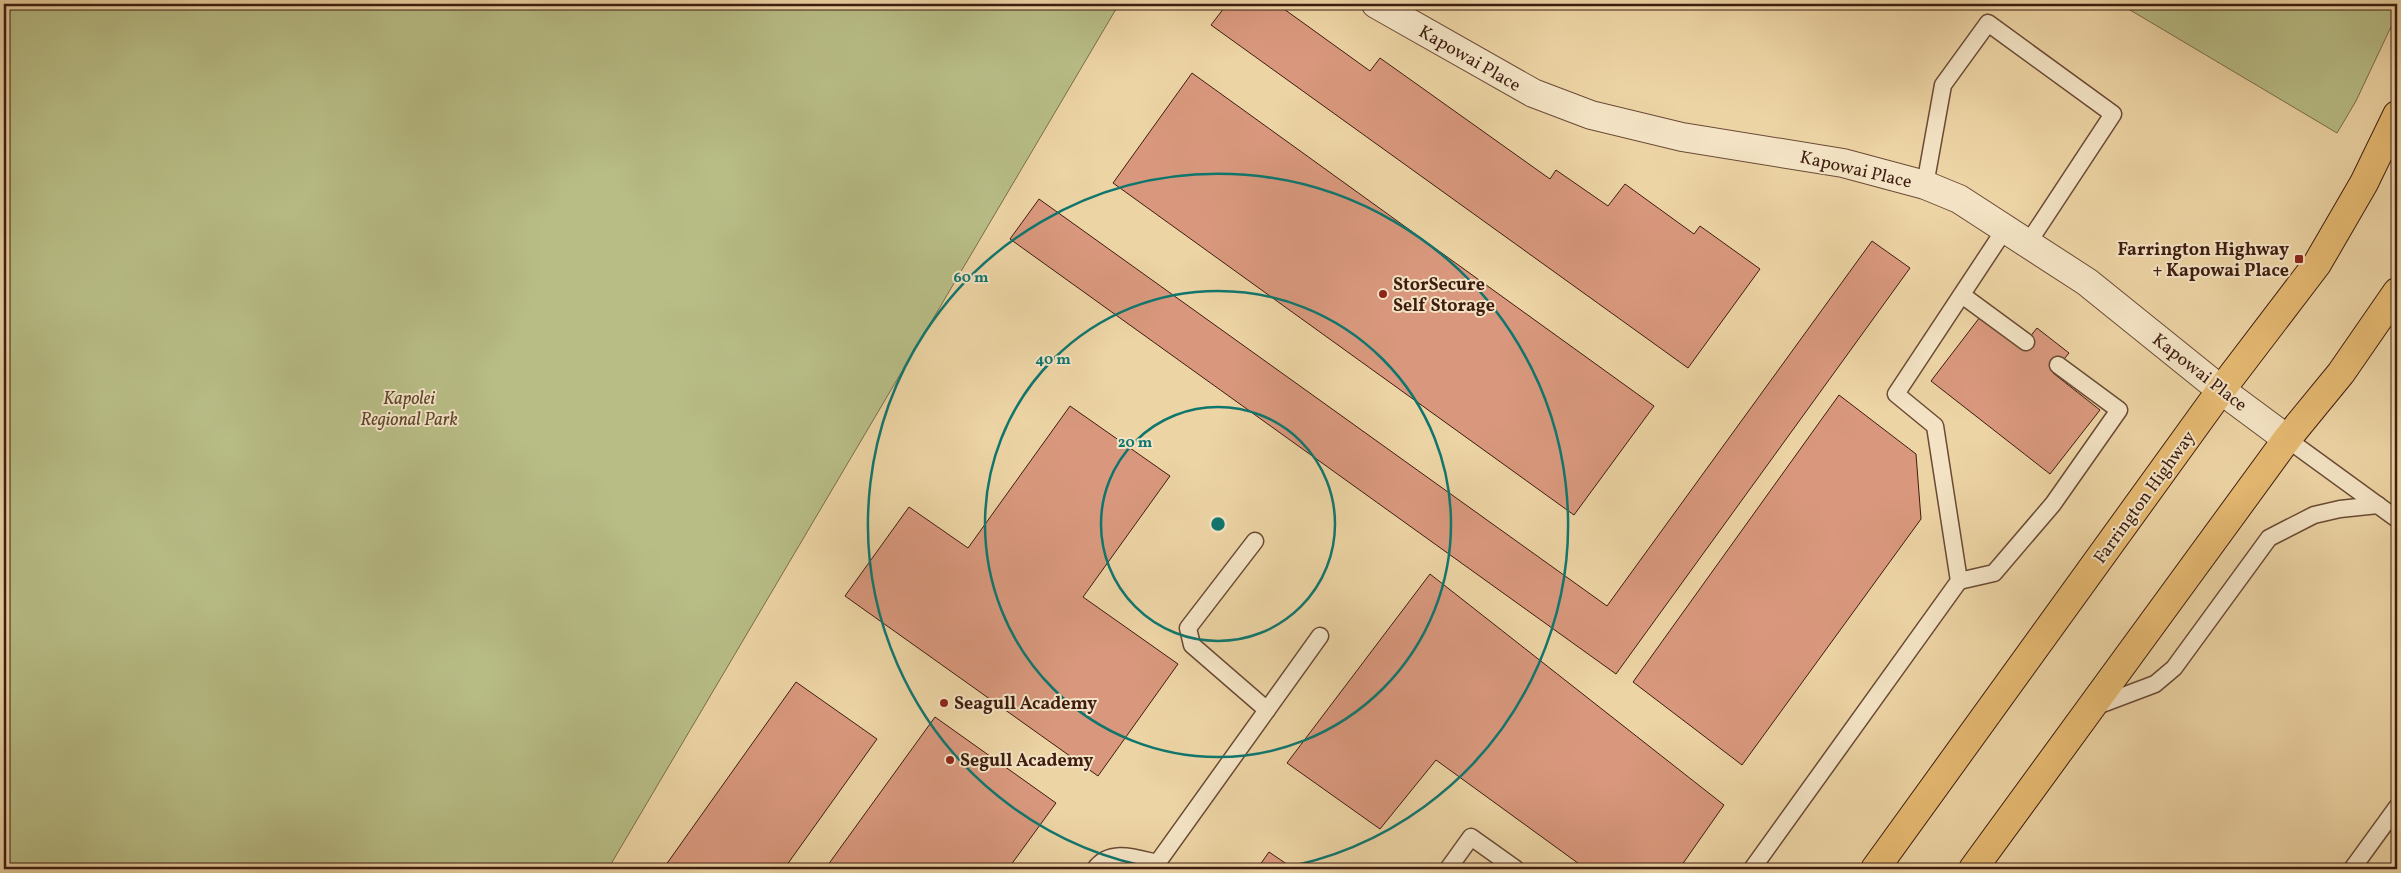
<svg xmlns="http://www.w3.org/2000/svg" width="2401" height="873" viewBox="0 0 2401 873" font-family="Vollkorn,serif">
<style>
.green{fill:#b8bd86;stroke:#7b6c4b}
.building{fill:#d9987d;stroke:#3e1c10}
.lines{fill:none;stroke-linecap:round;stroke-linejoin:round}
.lane-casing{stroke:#6a4a35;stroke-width:19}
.street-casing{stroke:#6a4a35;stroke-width:30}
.primary-casing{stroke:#3e1c10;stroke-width:30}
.lane{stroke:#f3e3c4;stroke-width:16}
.street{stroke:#f3e3c4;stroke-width:28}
.primary{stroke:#e6ba72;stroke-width:28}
.ring{fill:none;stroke:#0f766e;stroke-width:2.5}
.poi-dot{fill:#8f2418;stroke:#f3e3c4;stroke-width:2}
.labels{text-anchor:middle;stroke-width:4;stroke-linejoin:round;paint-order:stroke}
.street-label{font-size:18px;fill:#3e1c10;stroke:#f3e3c4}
.poi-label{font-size:18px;font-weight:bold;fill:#3e1c10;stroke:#f3e3c4;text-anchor:start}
.park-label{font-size:18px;font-style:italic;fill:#5c442e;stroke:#f3e3c4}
.centre{fill:#0f766e;stroke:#f3e3c4;stroke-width:2.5}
.ring-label{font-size:15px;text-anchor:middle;font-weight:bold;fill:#0f766e;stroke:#f3e3c4;stroke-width:4;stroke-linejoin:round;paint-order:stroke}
</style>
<rect width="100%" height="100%" fill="#edd4a4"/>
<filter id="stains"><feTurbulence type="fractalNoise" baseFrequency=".004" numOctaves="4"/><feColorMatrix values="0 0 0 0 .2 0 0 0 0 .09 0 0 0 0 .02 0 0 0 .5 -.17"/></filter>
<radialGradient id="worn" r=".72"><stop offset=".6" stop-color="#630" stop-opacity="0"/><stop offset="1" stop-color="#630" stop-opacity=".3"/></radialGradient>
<g class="green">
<path d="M4 4H1119L608 869H4Z"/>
<path d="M2120 4H2397V14L2356 101 2337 133Z"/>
</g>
<g class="building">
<path d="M1227 4H1277L1370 71 1380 58 1550 179 1556 170 1608 206 1625 184 1694 234 1700 226 1760 269 1688 368 1211 25Z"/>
<path d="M1192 73 1654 406 1574 515 1113 183Z"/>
<path d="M1039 199 1607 606 1872 241 1910 268 1616 674 1010 239Z"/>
<path d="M1980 317 2021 348 2037 328 2069 353 2053 373 2100 410 2050 474 1931 381Z"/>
<path d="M1839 395 1916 454 1921 519 1742 765 1633 682Z"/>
<path d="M1070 406 1170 476 1083 597 1178 664 1098 776 845 596 909 507 968 548Z"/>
<path d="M1430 574 1724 805 1679 869H1586L1436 760 1380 829 1287 763Z"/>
<path d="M796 682 877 739 784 869H663Z"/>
<path d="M935 717 1056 803 1008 869H825Z"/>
<path d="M1269 852 1294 869H1257Z"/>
</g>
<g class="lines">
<defs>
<g id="lane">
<path d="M1925 185 1943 85 1988 23 2113 114 2028 243"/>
<path d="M1962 295 2026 342"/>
<path d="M2287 439 2397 519"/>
<path d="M1255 541 1188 628 1192 645 1267 710"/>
<path d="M1959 581 1994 573 2053 504 2119 410 2058 365"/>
<path d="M2094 707 2155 684 2174 668 2269 538 2314 515 2340 509 2378 505"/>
<path d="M1095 869C1110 848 1136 858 1157 863"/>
<path d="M1153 869 1320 636"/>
<path d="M1448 869 1471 837 1516 869"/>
<path d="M1752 869 1959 581 1935 426 1896 394 2005 229"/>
<path d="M2352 869 2397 807"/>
</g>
<path id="street" d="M1376 4 1533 93 1591 115 1682 137 1843 163 1925 185 1959 199 2087 282 2221 390 2287 439"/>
<g id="primary">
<path d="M1875 869 2221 390 2317 264 2364 183 2397 115"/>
<path d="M1973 869 2287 439 2341 373 2397 292"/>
</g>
</defs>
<use href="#lane" class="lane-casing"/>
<use href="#street" class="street-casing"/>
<use href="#primary" class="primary-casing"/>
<use href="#lane" class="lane"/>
<use href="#street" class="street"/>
<use href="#primary" class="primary"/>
</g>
<g class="ring">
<circle cx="1218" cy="524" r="117"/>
<circle cx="1218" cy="524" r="233"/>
<path d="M1160 869A350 350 0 1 1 1276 869"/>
</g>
<g class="poi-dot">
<rect x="2294" y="254" width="10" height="10" rx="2.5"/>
<circle cx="1383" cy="294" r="5"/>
<circle cx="944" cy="703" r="5"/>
<circle cx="950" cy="760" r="5"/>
</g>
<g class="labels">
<g class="street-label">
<text transform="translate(1470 58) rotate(30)" y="6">Kapowai Place</text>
<text transform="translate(1856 169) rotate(13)" y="6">Kapowai Place</text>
<text transform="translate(2200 372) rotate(38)" y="6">Kapowai Place</text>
<text transform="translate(2144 497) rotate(-54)" y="6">Farrington Highway</text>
</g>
<g class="poi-label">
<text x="2289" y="255" text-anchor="end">Farrington Highway<tspan x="2289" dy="21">+ Kapowai Place</tspan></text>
<text x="1393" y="290">StorSecure<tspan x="1393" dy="21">Self Storage</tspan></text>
<text x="954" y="709">Seagull Academy</text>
<text x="960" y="766">Segull Academy</text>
</g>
<g class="park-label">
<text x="409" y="404">Kapolei<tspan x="409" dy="21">Regional Park</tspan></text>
</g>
</g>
<circle cx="1218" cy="524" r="8" class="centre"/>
<g class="ring-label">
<text x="971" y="282">60 m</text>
<text x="1053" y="364">40 m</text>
<text x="1135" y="447">20 m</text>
</g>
<rect width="2401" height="873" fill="none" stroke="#edd4a4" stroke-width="20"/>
<rect x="5" y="5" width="2391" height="863" fill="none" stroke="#3e1c10" stroke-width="2.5"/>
<rect x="10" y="10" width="2381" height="853" fill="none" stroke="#3e1c10"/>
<rect width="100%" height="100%" filter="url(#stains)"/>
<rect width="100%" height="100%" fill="url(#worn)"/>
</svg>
